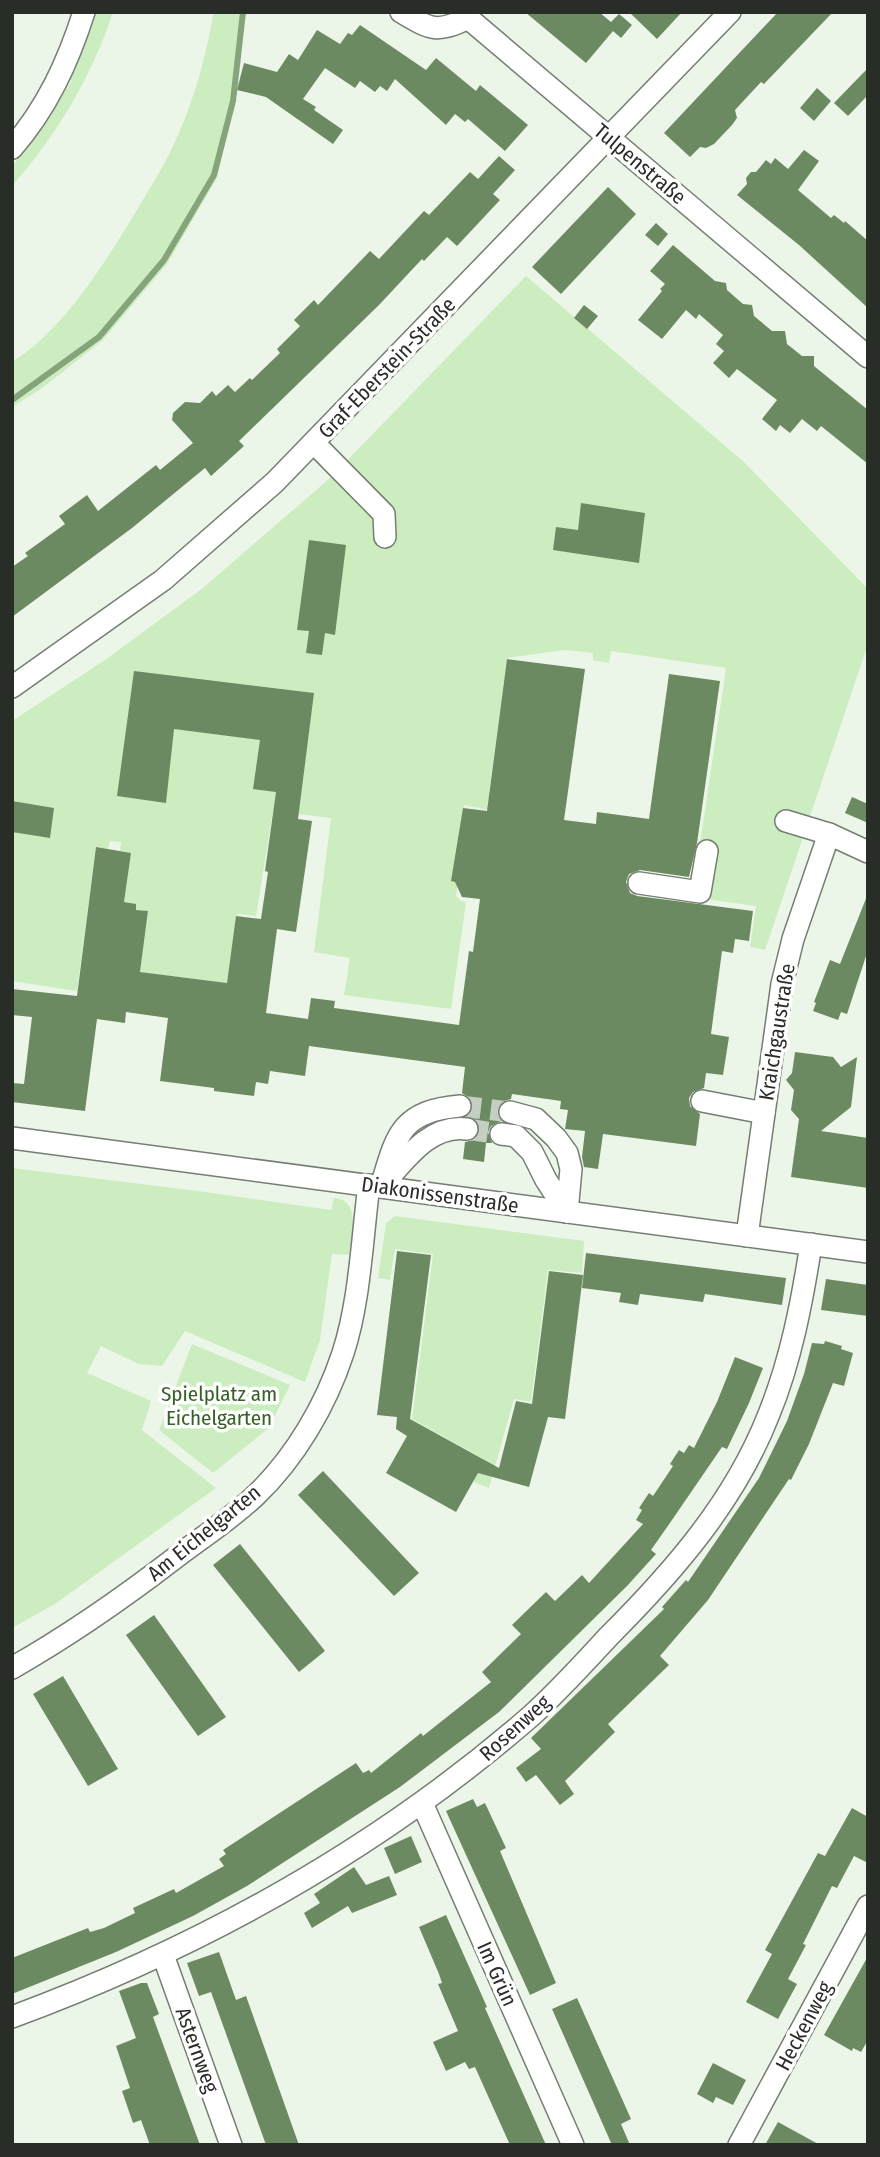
<svg xmlns="http://www.w3.org/2000/svg" width="880" height="2157" viewBox="0 0 880 2157" font-family="'Fira Sans Condensed',sans-serif">
<style>
.green{fill:#ccedc0}
.lines{fill:none;stroke-linecap:round;stroke-linejoin:round}
.stream{stroke:#86a47b;stroke-width:6}
.building{fill:#6c8a61}
.minor-tunnel{stroke:#c5cec2;stroke-width:21;stroke-dasharray:21 10;stroke-linecap:butt}
.minor-casing{stroke:#757e72;stroke-width:24}
.minor{stroke:#fff;stroke-width:21}
.labels{text-anchor:middle;stroke-width:7;stroke-linejoin:round;paint-order:stroke}
.street-label{font-size:21px;fill:#292d28;stroke:#fff}
.park-label{font-size:21px;fill:#376026;stroke:#fff}
</style>
<rect width="100%" height="100%" fill="#ecf6e8"/>
<g class="green">
<path d="M92 12H113C92 76 57 135 12 186V167L72 81 65 76Z"/>
<path d="M214 12H246L234 102 217 178 167 264 103 340 41 389 12 407V362C63 331 106 261 137 210 152 184 169 159 180 130 197 92 206 53 214 12Z"/>
<path d="M526 276 744 462 868 589V644L765 950 750 947 756 906 641 890 694 885 726 668 611 651 609 663 593 660V653L565 650 507 658 489 792 503 794 500 812 464 805 452 881 458 882 456 896 461 901 466 902 451 1009 344 995 350 958 314 952 331 818 273 811 256 916 237 914 227 983 140 972 148 912 136 910V904L124 902 131 853 120 851 121 842 110 841 108 849 96 847 77 991 12 981V721L105 660 203 588 330 478Z"/>
<path d="M12 1168 198 1191 331 1210 334 1198C362 1200 352 1237 349 1255L332 1254 320 1340 305 1382 185 1331 162 1366 139 1364 101 1346 87 1373 151 1401 142 1430 216 1488 55 1604 12 1628Z"/>
<path d="M395 1216 584 1241 582 1273 548 1270 531 1402 514 1399 489 1488 474 1482V1475L482 1458 412 1419 433 1254 395 1249 390 1280 378 1278 386 1223Z"/>
<path d="M192 1344 290 1385 269 1428 213 1473 159 1430Z"/>
</g>
<g class="lines">
<path class="stream" d="M12 400 99 337 164 260 214 175 233 101 243 12"/>
</g>
<g class="building">
<path d="M525 12H599L611 22 619 14 632 25 621 38 613 31 586 63Z"/>
<path d="M629 12H682L657 39Z"/>
<path d="M778 12H833L764 84 761 82 735 110 737 118 732 125 714 144 706 148 700 147 690 157 664 133Z"/>
<path d="M360 25 426 70 436 58 476 91 480 85 528 125 505 151 468 119 465 122 455 114 446 125 395 79 387 91 380 86 375 92 360 81 355 88 325 68 303 99 316 107 314 110 343 130 333 144 266 97 237 90 244 63 277 72 289 54 298 60 317 30 340 44 348 33 352 35Z"/>
<path d="M868 68V95L848 116 834 103Z"/>
<path d="M817 88 831 101 814 121 800 108Z"/>
<path d="M804 150 819 161 798 190 831 218 834 215 844 223 845 221 868 241V308L799 245 737 195 747 184 746 178 751 172H756L766 160 771 164 775 158 788 169Z"/>
<path d="M499 156 515 170 493 194 500 200 457 246 447 237 424 261 422 259 379 305 239 441 244 446 211 476 205 468 132 528 12 617V567L28 556 25 553 65 524 59 516 87 495 98 511 156 465 160 470 193 443 172 420 173 413 185 402 200 403 212 391 216 396 228 385 235 392 250 378 252 380 280 353 277 349 300 326 294 320 314 300 318 305 370 251 379 259 424 211 429 215 470 172 478 179Z"/>
<path d="M608 187 636 214 561 294 532 267Z"/>
<path d="M656 223 668 234 658 246 645 235Z"/>
<path d="M673 245 715 281 726 283 727 290 743 304 752 305 754 316 772 331H785L787 344 802 356H814V366L868 410V464L821 426 817 431 802 419 790 433 780 425 776 431 762 419 777 400 737 369 729 378 713 363 724 351 716 344 723 335 699 314 696 319 686 310 662 339 638 320 662 291 660 289 665 284 650 271Z"/>
<path d="M584 305 598 316 587 329 574 318Z"/>
<path d="M581 503 645 513 639 563 553 550 556 527 578 530Z"/>
<path d="M309 540 346 545 335 635 325 633 322 655 306 653 309 631 297 630Z"/>
<path d="M507 659 585 669 564 820 596 824 597 812 649 819 669 674 720 681 697 843 689 877 640 870 629 874 626 882 630 893 637 896 753 911 749 941 735 939 733 953 722 951 711 1034 729 1037 723 1075 706 1073 704 1088 693 1092 689 1098 690 1106 700 1114 696 1146 603 1134 598 1169 584 1167 582 1157 585 1131 565 1129 568 1110 560 1109 561 1101 512 1094 511 1099 501 1102 498 1108 497 1115 501 1121 491 1126 488 1132 492 1143H486L484 1162 463 1159 465 1142 474 1140 480 1130 478 1122 468 1116 472 1110 471 1099 462 1093 465 1067 309 1046 305 1076 270 1071 268 1084 256 1082 254 1096 214 1091V1088L160 1081 168 1018 126 1012 125 1023 97 1019 85 1111 12 1102V1083L24 1084 32 1017 12 1015V989L77 996 96 847 131 853 124 902 136 904V910L148 911 140 972 227 983 236 916 261 919 268 872 265 871 276 792 253 789 260 740 174 729 166 803 117 796 134 671 314 693 298 819 312 821 304 877 296 932 277 929 266 1013 308 1019 311 998 335 1001 334 1008 459 1025 469 951 473 952 480 899 462 897 455 882 451 881 463 808 487 811Z"/>
<path d="M852 797 868 804V823L845 813Z"/>
<path d="M12 801 54 808 50 838 12 832Z"/>
<path d="M867 896 868 950 847 1014 841 1012 838 1020 813 1011 816 1003 814 1002 830 960 840 964Z"/>
<path d="M795 1052 833 1057 841 1067 857 1057 851 1107 821 1131 868 1138V1188L791 1177 799 1119 791 1110 794 1090 786 1080 792 1073Z"/>
<path d="M397 1251 431 1255 410 1419 499 1468 516 1401 532 1404 549 1271 583 1275 565 1419 548 1417 529 1487 478 1473 456 1512 386 1473 407 1436 396 1429 397 1417 377 1415Z"/>
<path d="M586 1253 786 1278 782 1305 705 1294 703 1302 640 1294 638 1305 619 1302 621 1293 582 1288Z"/>
<path d="M826 1279 868 1285V1316L821 1310Z"/>
<path d="M825 1341 842 1346 841 1349 853 1353 844 1386 833 1383 809 1444 791 1480 789 1479 708 1600 660 1656 669 1665 608 1724 615 1732 565 1781 574 1794 560 1805 536 1775 526 1782 516 1768 541 1749 531 1738 664 1609 662 1607 686 1580 688 1582 759 1478 787 1421 804 1374 812 1343 824 1344Z"/>
<path d="M735 1357 763 1368 749 1403 727 1449 722 1447 672 1520 651 1550 656 1554 627 1586 499 1712 400 1787 247 1886 193 1916 116 1952 12 1994V1958L88 1928 90 1932 104 1928 135 1913 133 1908 174 1889 176 1893 224 1866 219 1859 226 1854 223 1850 356 1763 363 1773 369 1770 371 1773 421 1733 423 1736 491 1682 482 1672 521 1634 512 1625 546 1592 555 1601 582 1575 589 1583 643 1524 636 1520 642 1510 639 1508 649 1493 653 1496 673 1466 670 1464 679 1450 684 1453 689 1445 694 1448 717 1402Z"/>
<path d="M323 1471 419 1573 394 1596 298 1495Z"/>
<path d="M240 1544 325 1651 299 1672 213 1565Z"/>
<path d="M154 1615 226 1717 198 1736 126 1635Z"/>
<path d="M63 1676 118 1769 88 1786 33 1694Z"/>
<path d="M473 1799 477 1807 485 1803 506 1848 500 1851 556 1983 530 1995 446 1811Z"/>
<path d="M852 1808 868 1817V1863L854 1856 837 1888 832 1886 803 1944 806 1945 788 1979 797 1984 778 2019 746 2002 772 1954 765 1950 776 1930 818 1853 825 1856Z"/>
<path d="M411 1836 422 1862 395 1874 384 1848Z"/>
<path d="M354 1867 366 1885 389 1876 397 1895 352 1913 348 1906 312 1928 304 1913 320 1903 314 1894Z"/>
<path d="M446 1915 487 2007 485 2008 546 2145H510L475 2067 469 2069 465 2062 446 2071 433 2042 458 2031 438 1984 442 1983 439 1974 419 1927Z"/>
<path d="M219 1952 236 2000 246 1996 299 2145H266L211 1992 199 1996 187 1963Z"/>
<path d="M868 1956V2040L861 2052 853 2048 852 2051 824 2035Z"/>
<path d="M141 1983H147L159 2014 153 2017 200 2145H150L141 2120 133 2123 122 2091 130 2088 116 2046 136 2038 119 1991Z"/>
<path d="M577 1998 631 2119 621 2124 630 2145H612L552 2009Z"/>
<path d="M713 2063 746 2080 733 2105 716 2097 713 2103 697 2094Z"/>
<path d="M778 2122 820 2145H765Z"/>
</g>
<g class="lines">
<g class="minor-tunnel">
<path d="M460 1106 510 1112"/>
<path d="M467 1129 501 1134"/>
</g>
<defs>
<g id="minor">
<path d="M401 12C430 29 436 34 468 18"/>
<path d="M468 18 868 357"/>
<path d="M12 148C47 108 68 62 84 12"/>
<path d="M314 443 384 514 385 537"/>
<path d="M12 687 163 580 275 482 730 12"/>
<path d="M786 821 829 834 868 852"/>
<path d="M639 883 700 892 707 851"/>
<path d="M702 1101 764 1113"/>
<path d="M510 1112 536 1119 556 1138 567 1153 571 1169 567 1212"/>
<path d="M501 1134 516 1136 532 1152 546 1180 567 1212"/>
<path d="M12 1138 868 1252"/>
<path d="M387 1180C408 1156 432 1124 467 1129"/>
<path d="M381 1187C396 1136 400 1111 460 1106"/>
<path d="M747 1236 782 984 793 939 829 834"/>
<path d="M12 1668C70 1635 123 1598 175 1558 201 1538 231 1519 255 1496 295 1458 326 1405 343 1353 360 1301 362 1239 369 1185"/>
<path d="M422 1803 573 2145"/>
<path d="M163 1955 231 2145"/>
<path d="M12 2017C204 1946 377 1850 531 1716 559 1691 584 1663 609 1636 674 1571 735 1501 769 1414 791 1360 802 1302 811 1244"/>
<path d="M739 2145 868 1906"/>
</g>
</defs>
<use href="#minor" class="minor-casing"/>
<use href="#minor" class="minor"/>
</g>
<g class="labels">
<g class="street-label">
<text transform="translate(640 164) rotate(40)" y="7">Tulpenstraße</text>
<text transform="translate(387 368) rotate(-46)" y="7">Graf-Eberstein-Straße</text>
<text transform="translate(777 1032) rotate(-81)" y="7">Kraichgaustraße</text>
<text transform="translate(440 1195) rotate(8)" y="7">Diakonissenstraße</text>
<text transform="translate(204 1533) rotate(-39)" y="7">Am Eichelgarten</text>
<text transform="translate(515 1728) rotate(-42)" y="7">Rosenweg</text>
<text transform="translate(497 1974) rotate(66)" y="7">Im Grün</text>
<text transform="translate(804 2026) rotate(-62)" y="7">Heckenweg</text>
<text transform="translate(197 2050) rotate(70)" y="7">Asternweg</text>
</g>
<g class="park-label">
<text x="219" y="1401">Spielplatz am<tspan x="219" dy="24">Eichelgarten</tspan></text>
</g>
</g>
<rect width="880" height="2157" fill="none" stroke="#292d28" stroke-width="28"/>
</svg>
